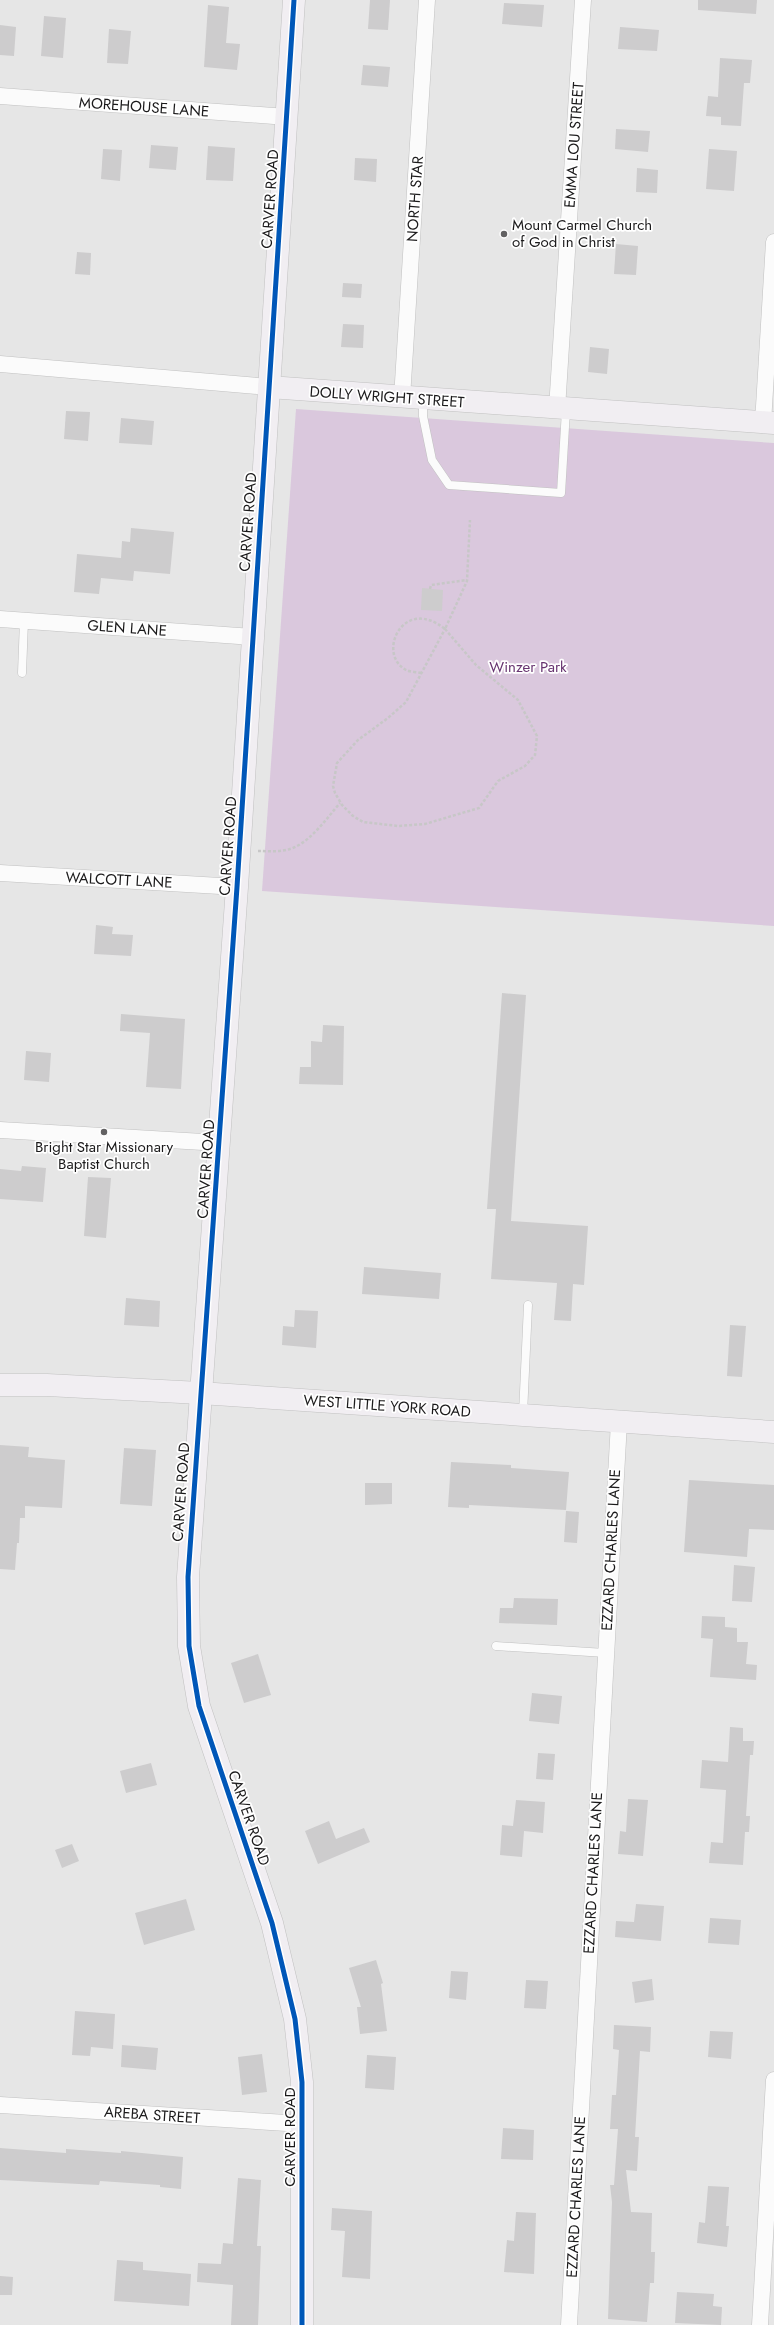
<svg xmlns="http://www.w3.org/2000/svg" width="774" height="2325" viewBox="0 0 774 2325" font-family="Jost,sans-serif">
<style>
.green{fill:#dac8dd}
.building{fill:#cdcccd}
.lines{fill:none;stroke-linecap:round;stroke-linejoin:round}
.lane-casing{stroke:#c1c1c1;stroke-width:9}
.street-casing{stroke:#c1c1c1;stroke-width:17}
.secondary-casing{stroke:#c1c1c1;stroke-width:23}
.path{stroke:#c7c7c7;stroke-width:2.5;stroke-dasharray:3 2;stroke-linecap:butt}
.lane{stroke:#fbfbfb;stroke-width:8}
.street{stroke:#fbfbfb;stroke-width:16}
.secondary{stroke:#f1eef2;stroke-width:22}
.cycleway-casing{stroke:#fff;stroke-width:8}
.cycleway{stroke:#0057b8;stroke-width:5}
.poi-dot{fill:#626162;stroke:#fff;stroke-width:1.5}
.labels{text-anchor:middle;stroke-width:3.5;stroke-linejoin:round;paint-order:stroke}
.street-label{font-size:15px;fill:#1b1a1b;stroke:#fff}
.poi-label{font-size:15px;fill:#1b1a1b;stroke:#fff;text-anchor:start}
.park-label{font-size:15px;fill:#673470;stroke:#fff}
</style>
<rect width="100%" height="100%" fill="#e6e6e6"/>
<path class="green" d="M296 409 774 443V926L262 891Z"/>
<g class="building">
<path d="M370 0H390L388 30 368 29Z"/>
<path d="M698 0H757L756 14 698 10Z"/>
<path d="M504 3 544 5 542 27 502 24Z"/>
<path d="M208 5 229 7 226 43 240 44 237 70 204 67Z"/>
<path d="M44 16 66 18 63 58 41 56Z"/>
<path d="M0 25 16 27 14 56 0 55Z"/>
<path d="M620 27 659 30 657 51 618 49Z"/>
<path d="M109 29 131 31 128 64 107 63Z"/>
<path d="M720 58 752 60 750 83H744L741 126 721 125V117L706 116 708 96 718 97Z"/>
<path d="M363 65 390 67 388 87 361 85Z"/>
<path d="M616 129 650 131 648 152 615 149Z"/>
<path d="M151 145 178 147 176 170 149 168Z"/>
<path d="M208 146 235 148 233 181 206 180Z"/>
<path d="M103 149 122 150 120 181 101 179Z"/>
<path d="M709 149 737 151 734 191 706 189Z"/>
<path d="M355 158 377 159 376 182 354 180Z"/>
<path d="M637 168 658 170 657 193 636 192Z"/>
<path d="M616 244 638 246 636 275 614 274Z"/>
<path d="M77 252 91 253 90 275 75 274Z"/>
<path d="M343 283 362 284 361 298 342 297Z"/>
<path d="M343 324 364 325 363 348 341 347Z"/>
<path d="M590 347 609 349 607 374 588 372Z"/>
<path d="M66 411 90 412 88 441 64 439Z"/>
<path d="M121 418 154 421 152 445 119 443Z"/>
<path d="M131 528 174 532 170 574 134 571 133 581 101 578 99 594 74 592 77 554 121 558 122 541 130 542Z"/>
<path d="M422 588 443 590 442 611 421 610Z"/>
<path d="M96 925 113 927 112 934 133 935 131 956 94 954Z"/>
<path d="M502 993 526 995 511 1221 588 1226 584 1285 573 1284 571 1321 554 1320 557 1283 491 1279 496 1209H487Z"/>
<path d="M121 1014 185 1019 181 1089 146 1087 150 1033 120 1031Z"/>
<path d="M323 1025 344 1026 343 1085 299 1084 300 1067H311V1041L322 1042Z"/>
<path d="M26 1051 51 1053 49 1082 24 1080Z"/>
<path d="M22 1166 46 1168 43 1202 0 1199V1169L21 1171Z"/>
<path d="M88 1177 111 1178 106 1238 84 1236Z"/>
<path d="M364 1267 441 1273 439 1299 362 1294Z"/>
<path d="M126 1298 160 1301 159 1327 124 1325Z"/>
<path d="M295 1310 318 1311 316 1348 282 1345 283 1326 294 1327Z"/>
<path d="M730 1325 746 1326 742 1377 727 1376Z"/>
<path d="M0 1445 29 1447 28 1457 65 1460 62 1508 25 1506V1518H20L19 1543H17L15 1570 0 1569Z"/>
<path d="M124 1448 156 1450 152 1506 120 1504Z"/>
<path d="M451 1462 511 1465V1468L569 1472 566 1510 469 1505V1508L448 1507Z"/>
<path d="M689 1480 774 1485V1530L749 1529 747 1557 684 1552Z"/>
<path d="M365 1483H392V1504L365 1505Z"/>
<path d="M566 1511 579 1512 577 1543 564 1542Z"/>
<path d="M734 1565 755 1567 752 1602 732 1601Z"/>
<path d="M514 1598 558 1599 557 1625 499 1623 500 1608H513Z"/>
<path d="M702 1616 725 1617V1627L737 1628V1642H748L746 1664 757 1665 756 1680 710 1677 713 1639 701 1638Z"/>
<path d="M258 1654 271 1695 244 1703 231 1663Z"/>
<path d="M532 1693 562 1696 559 1724 529 1721Z"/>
<path d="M730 1727 743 1728V1741H754L753 1755H750L746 1816H750L749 1832H745L743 1865 709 1863 711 1842 723 1843 726 1790 700 1788 702 1760 728 1762Z"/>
<path d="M538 1753 555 1754 553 1780 536 1779Z"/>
<path d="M151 1763 157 1785 126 1793 120 1771Z"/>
<path d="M628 1799 648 1800 643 1856 618 1854 620 1831 626 1832Z"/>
<path d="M516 1800 545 1802 543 1833 524 1831 522 1857 500 1855 502 1825 513 1826Z"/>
<path d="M329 1821 336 1839 364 1828 370 1842 318 1864 305 1831Z"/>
<path d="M72 1844 79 1861 62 1868 55 1850Z"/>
<path d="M186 1899 195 1930 144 1945 135 1913Z"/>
<path d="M636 1904 664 1906 661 1941 615 1937 616 1921 634 1922Z"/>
<path d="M710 1918 741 1920 739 1945 708 1943Z"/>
<path d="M376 1960 383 1983 381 1984 387 2031 360 2034 357 2007H361L349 1968Z"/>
<path d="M451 1971 468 1972 466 2000 449 1998Z"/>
<path d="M652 1979 654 2000 635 2003 632 1982Z"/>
<path d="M526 1980 548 1981 546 2009 524 2008Z"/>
<path d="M75 2011 115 2014 113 2049 91 2047 90 2056 72 2055Z"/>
<path d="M614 2025 651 2027 650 2052 640 2051 635 2137H639L637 2171 626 2170 631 2212 652 2213 651 2252H655L654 2283H650L647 2322 608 2319 612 2202 610 2185H614L618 2129H610L612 2095H616L619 2050 613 2049Z"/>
<path d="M710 2031 733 2032 731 2059 708 2057Z"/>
<path d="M122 2045 158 2048 156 2070 121 2067Z"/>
<path d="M262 2054 267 2092 242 2095 238 2057Z"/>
<path d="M367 2055 396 2057 394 2090 365 2088Z"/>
<path d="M503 2128 534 2130 533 2160 501 2159Z"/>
<path d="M0 2148 66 2153V2149L121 2153V2151L183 2157 181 2189 160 2187V2185L100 2181 99 2185 0 2180Z"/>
<path d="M238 2178 261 2180 257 2246H261L258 2325H231L233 2285 197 2282 198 2263 221 2264 223 2243 233 2244Z"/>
<path d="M708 2186 729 2187 726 2226H729L727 2247 697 2243 699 2222 705 2223Z"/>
<path d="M332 2208 372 2211 370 2279 342 2277 345 2231 331 2230Z"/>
<path d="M516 2212 536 2213 534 2274 504 2272 507 2240 514 2241Z"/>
<path d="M117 2260 143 2262V2270L191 2274 189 2306 114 2301Z"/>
<path d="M0 2276 13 2277 12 2295H0Z"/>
<path d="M677 2292 714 2294 713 2306 722 2307 721 2325 675 2323Z"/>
</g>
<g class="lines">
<defs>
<g id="lane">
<path d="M423 400V416L432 460 449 485 561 493 566 410"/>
<path d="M22 673 24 621"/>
<path d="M523 1414 528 1305"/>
<path d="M496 1646 605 1653"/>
</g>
<g id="street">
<path d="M0 96 287 117"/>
<path d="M0 364 269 387"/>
<path d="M402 398 427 0"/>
<path d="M557 409 583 0"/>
<path d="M763 423 774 242"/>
<path d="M0 619 253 637"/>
<path d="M0 873 237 887"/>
<path d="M0 1130 220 1143"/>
<path d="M0 2105 303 2124"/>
<path d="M569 2325 619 1422"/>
<path d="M760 2325 774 2080"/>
</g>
<g id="secondary">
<path d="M294 0 237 887 188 1577 189 1646 199 1706 272 1923 295 2019 302 2082V2325"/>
<path d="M269 387 774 423"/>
<path d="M0 1385H47L200 1393 774 1432"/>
</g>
</defs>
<use href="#lane" class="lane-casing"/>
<use href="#street" class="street-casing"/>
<use href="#secondary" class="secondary-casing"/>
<g class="path">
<path d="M430 589 431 585 467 580"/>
<path d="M445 629 476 665 518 700 537 736 535 755 525 766 498 781 479 808 425 824 398 826 363 822 353 816 342 805 335 793 333 786 337 763 358 740 388 718 406 702Z"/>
<path d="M421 673C417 672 410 672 406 670 376 654 403 595 445 629L467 581 470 520"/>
<path d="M258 851C267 851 277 852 286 850 308 846 326 819 340 803"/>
</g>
<use href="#lane" class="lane"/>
<use href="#street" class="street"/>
<use href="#secondary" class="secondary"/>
<defs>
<path id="cycleway" d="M294 0 237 887 188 1577 189 1646 199 1706 272 1923 295 2019 302 2082V2325"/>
</defs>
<use href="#cycleway" class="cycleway-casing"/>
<use href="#cycleway" class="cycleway"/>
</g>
<g class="poi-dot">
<circle cx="504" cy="234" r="4"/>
<circle cx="104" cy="1132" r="4"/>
</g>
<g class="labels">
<g class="street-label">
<text transform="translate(144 107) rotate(4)" y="5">MOREHOUSE LANE</text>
<text transform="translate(574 145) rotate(-86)" y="5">EMMA LOU STREET</text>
<text transform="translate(270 199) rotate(-86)" y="5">CARVER ROAD</text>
<text transform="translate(415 199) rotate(-86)" y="5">NORTH STAR</text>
<text transform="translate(387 397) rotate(4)" y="5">DOLLY WRIGHT STREET</text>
<text transform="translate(248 522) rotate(-86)" y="5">CARVER ROAD</text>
<text transform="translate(127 628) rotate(4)" y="5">GLEN LANE</text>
<text transform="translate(228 846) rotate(-86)" y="5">CARVER ROAD</text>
<text transform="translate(119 880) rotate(3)" y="5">WALCOTT LANE</text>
<text transform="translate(206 1169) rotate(-86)" y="5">CARVER ROAD</text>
<text transform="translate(387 1406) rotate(4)" y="5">WEST LITTLE YORK ROAD</text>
<text transform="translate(181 1492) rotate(-86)" y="5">CARVER ROAD</text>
<text transform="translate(611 1550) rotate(-87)" y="5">EZZARD CHARLES LANE</text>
<text transform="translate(249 1818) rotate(71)" y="5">CARVER ROAD</text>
<text transform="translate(593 1873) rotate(-87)" y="5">EZZARD CHARLES LANE</text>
<text transform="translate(152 2115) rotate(4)" y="5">AREBA STREET</text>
<text transform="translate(290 2137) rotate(-90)" y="5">CARVER ROAD</text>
<text transform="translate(576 2197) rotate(-87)" y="5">EZZARD CHARLES LANE</text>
</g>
<g class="poi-label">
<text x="512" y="230">Mount Carmel Church<tspan x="512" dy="17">of God in Christ</tspan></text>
<text x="104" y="1152" text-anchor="middle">Bright Star Missionary<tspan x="104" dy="17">Baptist Church</tspan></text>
</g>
<g class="park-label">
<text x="528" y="672">Winzer Park</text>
</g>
</g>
</svg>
